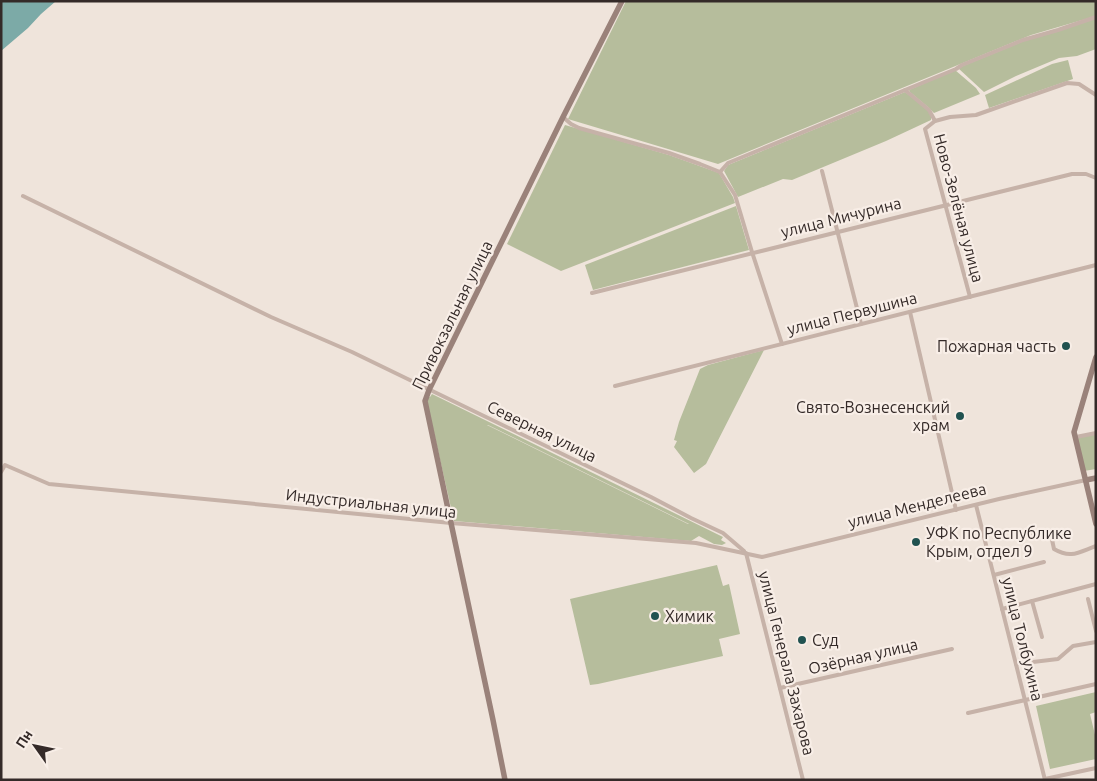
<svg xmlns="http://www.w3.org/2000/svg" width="1097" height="781" viewBox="0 0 1097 781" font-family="Ubuntu,sans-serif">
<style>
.green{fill:#b6bd9c;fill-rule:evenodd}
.water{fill:#7caaa7}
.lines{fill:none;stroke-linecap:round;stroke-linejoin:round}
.minor{stroke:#c6b2a8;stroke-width:4}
.secondary{stroke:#9a827a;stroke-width:5.5}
.poi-dot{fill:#215250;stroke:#f8eee7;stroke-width:2}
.labels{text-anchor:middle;stroke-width:4.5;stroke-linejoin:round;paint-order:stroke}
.street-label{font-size:16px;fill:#342a28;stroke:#f8eee7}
.poi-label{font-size:16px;fill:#342a28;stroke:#f8eee7;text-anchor:start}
</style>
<rect width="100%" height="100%" fill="#efe4db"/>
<g class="green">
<path d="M626 1H1096V16L1031 35 718 164 568 119Z"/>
<path d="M1096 18V49L1077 56 1059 58 1016 76 984 92 958 68 1024 41Z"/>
<path d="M1068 60 1073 79 989 108 985 95 1052 64Z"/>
<path d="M955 70 976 88 980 94 934 113 928 107 910 92 909 90Z"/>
<path d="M905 92 922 105 931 114V120L886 141 792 180 783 179 738 197 724 171 728 165Z"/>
<path d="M565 125 669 155 719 173 733 197 735 203 561 271 507 244Z"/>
<path d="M736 206 749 250 593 290 585 265Z"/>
<path d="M764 350 706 464 694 473 674 447 677 441 674 440 679 422 700 369 708 365Z"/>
<path d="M432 394 723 537 721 540 726 543 722 545 714 544 699 536 691 541 679 540 454 521 427 402 428 396 456 410 430 397ZM487 425H488L689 524H688Z"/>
<path d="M1096 433V469L1084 471 1076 437Z"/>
<path d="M717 565 723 586 729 584 740 634 719 639 723 656 598 684 590 685 570 599Z"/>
<path d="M1096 692V712L1090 714 1096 739V759L1050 769 1036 706Z"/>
</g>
<path class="water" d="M1 1H56L41 14 28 28 1 51Z"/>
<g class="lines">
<g class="minor">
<path d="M905 90 929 110 935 121"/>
<path d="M563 117 571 124 579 128 669 153 700 164 720 172 735 195 752 252 782 344"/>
<path d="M822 171 861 324"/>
<path d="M720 172 728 163 956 69 962 65 1023 40 1058 30 1096 17"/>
<path d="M23 196 271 317 352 352 651 497 691 518 723 533 744 551"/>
<path d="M592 293C752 252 912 213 1072 174H1086L1096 178"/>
<path d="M970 297 925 129 935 121 950 117 976 115 1067 83 1079 84 1096 95"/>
<path d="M910 312 956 510"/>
<path d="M615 386 1096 265"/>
<path d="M1076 437 1096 433"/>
<path d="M1 472 5 465 49 484 451 523 696 543 762 557 999 499 1086 480"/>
<path d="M976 505 1045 780"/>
<path d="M1030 534 1051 535 1054 549C1071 559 1079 552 1096 546"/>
<path d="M746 553 803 780"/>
<path d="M994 575 1044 562"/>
<path d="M1088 599 1096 631"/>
<path d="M1032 601 1042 637"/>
<path d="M1002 609 1096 584"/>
<path d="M1016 664 1058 659 1073 646 1096 642"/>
<path d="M780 688 952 649"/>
<path d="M968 713 1096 684"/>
<path d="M1045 779 1096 768"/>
</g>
<g class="secondary">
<path d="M1096 357 1074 432 1096 524"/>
<path d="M1086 480 1096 478"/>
<path d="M505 780 493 720 425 401 429 390 563 117 622 1"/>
</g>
</g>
<g class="poi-dot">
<circle cx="1066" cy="346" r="5"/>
<circle cx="960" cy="416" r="5"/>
<circle cx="916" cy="542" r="5"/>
<circle cx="655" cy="616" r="5"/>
<circle cx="802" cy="640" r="5"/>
</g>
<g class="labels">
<g class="street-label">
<text transform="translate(959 208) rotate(75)" y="6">Ново-Зелёная улица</text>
<text transform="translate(841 217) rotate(-14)" y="6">улица Мичурина</text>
<text transform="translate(852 313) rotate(-14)" y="6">улица Первушина</text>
<text transform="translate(452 315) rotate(-64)" y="6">Привокзальная улица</text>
<text transform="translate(542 431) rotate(26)" y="6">Северная улица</text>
<text transform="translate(371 503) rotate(6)" y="6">Индустриальная улица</text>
<text transform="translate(917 505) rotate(-14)" y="6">улица Менделеева</text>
<text transform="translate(1023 639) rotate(76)" y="6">улица Толбухина</text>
<text transform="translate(863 656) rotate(-13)" y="6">Озёрная улица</text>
<text transform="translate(787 663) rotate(76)" y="6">улица Генерала Захарова</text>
</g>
<g class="poi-label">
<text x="1056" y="352" text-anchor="end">Пожарная часть</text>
<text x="950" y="413" text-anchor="end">Свято-Вознесенский<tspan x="950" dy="18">храм</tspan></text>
<text x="926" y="539">УФК по Республике<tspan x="926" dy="18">Крым, отдел 9</tspan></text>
<text x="665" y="622">Химик</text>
<text x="812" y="646">Суд</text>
</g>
</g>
<rect width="1097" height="781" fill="none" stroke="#342a28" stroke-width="5"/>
<g transform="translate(35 746) rotate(303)" stroke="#f8eee7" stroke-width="4" paint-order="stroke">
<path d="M0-4L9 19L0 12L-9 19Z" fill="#342a28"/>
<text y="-8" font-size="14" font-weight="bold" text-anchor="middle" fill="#342a28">Пн</text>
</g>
</svg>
